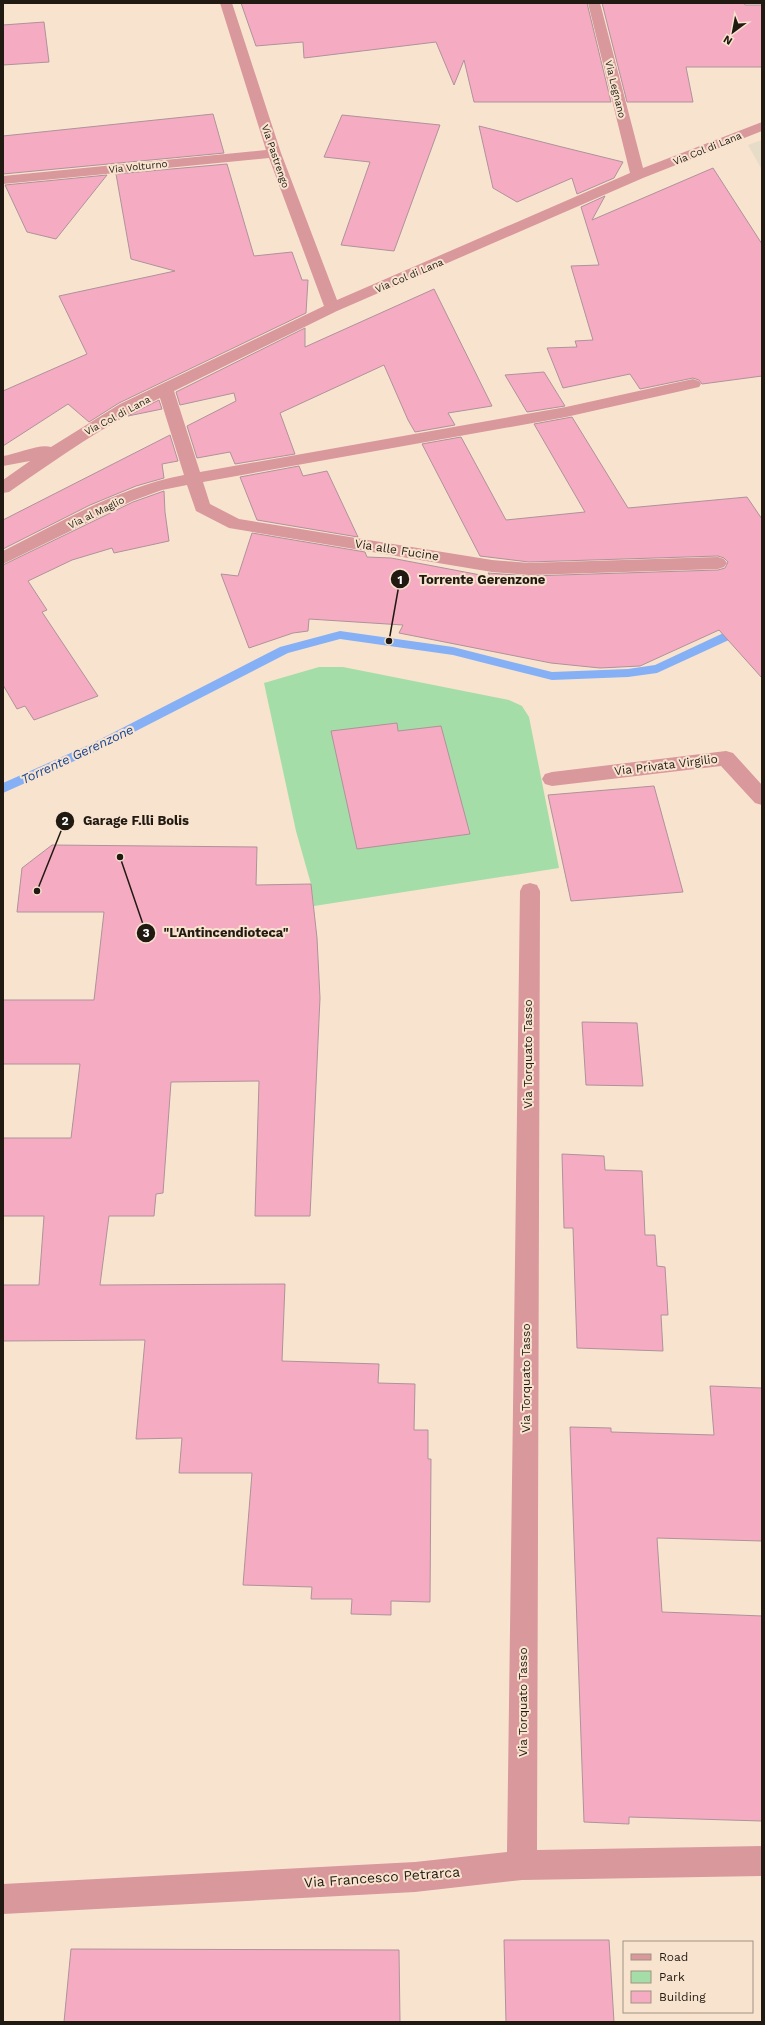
<svg xmlns="http://www.w3.org/2000/svg" width="765" height="2025" viewBox="0 0 765 2025" font-family="'Work Sans',sans-serif">
<style>
.industrial{fill:#e6dcc7}
.green{fill:#a4dda7}
.lines{fill:none;stroke-linecap:round;stroke-linejoin:round}
.stream{fill:#85b0f6;fill-rule:evenodd}
.building{fill:#f5acc2;stroke:#af929a}
.minor{fill:#d8989c;fill-rule:evenodd}
.labels{text-anchor:middle;stroke-width:4;stroke-linejoin:round;paint-order:stroke}
.far-street-label{font-size:10px;fill:#211a12;stroke:#f8e3cf}
.street-label{font-size:12px;fill:#211a12;stroke:#f8e3cf}
.water-label{font-size:13px;font-style:italic;fill:#134393;stroke:#f8e3cf}
.near-street-label{font-size:14px;fill:#211a12;stroke:#f8e3cf}
.leader{fill:none;stroke:#211a12;stroke-width:1.5}
.callout-dot{fill:#211a12;stroke:#f8e3cf;stroke-width:1.5}
.mark-label{font-size:12px;text-anchor:middle;font-weight:bold;fill:#fff}
.callout-label{font-size:13px;text-anchor:middle;font-weight:bold;fill:#211a12;stroke:#f8e3cf;stroke-width:4;stroke-linejoin:round;paint-order:stroke}
</style>
<rect width="100%" height="100%" fill="#f8e3cf"/>
<path class="industrial" d="M762 140V170L748 145Z"/>
<path class="green" d="M319 667H343L509 700 522 706 529 717 559 868 314 906 311 884 296 831 264 683Z"/>
<g class="lines">
<path class="stream" d="M762 611V622L755 628 657 673 628 677 552 680 453 655 340 639 288 653 99 750 3 793V783L91 744 280 647 340 631 453 647 552 672 628 669 655 665 747 622 758 612Z"/>
</g>
<g class="building">
<path d="M241 3H587L611 102H474L464 60 454 85 436 42 304 58 303 42 256 46Z"/>
<path d="M602 3H744L745 5H762V67H686L693 102H627Z"/>
<path d="M44 22 49 62 3 65V25Z"/>
<path d="M213 114 224 153 3 174V136Z"/>
<path d="M342 115 440 125 394 251 341 245 370 162 324 157Z"/>
<path d="M479 126 562 147 623 162 614 178 577 194 572 178 517 202 493 188Z"/>
<path d="M227 164 254 256 292 252 302 280H308L306 313 119 403 89 422 68 404 3 446V391L87 354 59 296 175 271 131 259 116 174Z"/>
<path d="M713 168 762 244V376L702 384 699 380 693 378 640 389 630 374 563 388 547 348 577 347 575 341 593 340 571 266 599 265 581 207 605 196 592 220Z"/>
<path d="M107 175 56 239 27 232 5 185Z"/>
<path d="M434 289 492 406 448 413 455 425 415 432 408 420 384 365 280 413 295 454 235 464 230 452 197 458 187 426 236 401 234 393 180 405 176 392 305 328V347Z"/>
<path d="M544 372 565 406 527 412 505 375Z"/>
<path d="M159 400 162 409 128 416 141 409Z"/>
<path d="M572 417 628 508 747 497 762 519V678L719 630 640 666 600 668 551 663 399 633 403 625 309 619 308 631 293 633 249 648 221 574 238 576 252 533 365 552 367 557 391 558 491 577 488 573 529 576 718 570 725 568 728 562 724 558 718 556 529 562 480 556 422 444 461 437 506 520 585 512 534 424Z"/>
<path d="M170 435 178 461 162 464 164 478 136 486 90 505 3 549V520Z"/>
<path d="M299 466 303 476 327 471 358 537 257 520 240 477Z"/>
<path d="M164 491 165 512 169 541 114 553 112 548 72 560 28 581 47 610 42 612 98 696 34 720 25 706 17 709 3 685V565L133 502Z"/>
<path d="M397 723 398 731 441 726 470 834 357 849 331 731Z"/>
<path d="M654 786 683 892 571 901 548 795Z"/>
<path d="M52 845 257 847 256 885 311 884 317 938 320 998 310 1216H255L259 1081 171 1082 163 1193 156 1194 154 1216H109L100 1285 285 1284 282 1361 379 1364 378 1383 415 1384 414 1430H428V1459H431L430 1602 391 1601V1615L351 1614 352 1599H311L312 1587 243 1585 252 1473H179L182 1438 136 1439 145 1340 3 1341V1285H39L44 1216H3V1138H71L80 1064H3V1000H94L104 912H17L22 868Z"/>
<path d="M582 1022 637 1023 643 1086 586 1085Z"/>
<path d="M562 1154 604 1156 605 1170 642 1171 645 1235H655L657 1266 665 1267 668 1315H661L663 1351 577 1348 573 1228H564Z"/>
<path d="M710 1386 762 1388V1541L657 1538 662 1612 762 1616V1821L629 1817V1824L584 1822 570 1427 611 1428V1432L714 1435Z"/>
<path d="M504 1940H609L614 2022H506Z"/>
<path d="M71 1949 399 1950 400 2022H64Z"/>
</g>
<g class="lines">
<g class="minor">
<path d="M220 3H232L281 153 337 300 630 173 588 3H600L643 168 762 122V131L643 178 337 311 174 391 200 472 566 407 693 379 699 381 701 384 699 387 566 417 203 482 210 504 239 519 492 560 529 563 718 557 724 559 727 563 724 567 718 569 529 575 492 572 229 528 196 511 187 485 162 490 132 501 3 564V551C61 522 119 487 184 475L160 398C106 424 58 458 9 492L3 493V480L30 461 3 466V456C16 454 41 443 51 447L120 404 324 306 269 158 3 184V176L266 150Z"/>
<path d="M726 751 733 753 762 785V805L755 803 721 766 552 786 545 784 542 779 545 774 552 772Z"/>
<path d="M530 883 537 885 540 891 537 1850 762 1846V1876L522 1880 415 1892 3 1914V1884L415 1862 507 1852 520 891 523 885Z"/>
</g>
</g>
<g class="labels">
<g class="far-street-label">
<text transform="translate(616 89) rotate(76)" y="4">Via Legnano</text>
<text transform="translate(707 148) rotate(-22)" y="4">Via Col di Lana</text>
<text transform="translate(276 156) rotate(71)" y="4">Via Pastrengo</text>
<text transform="translate(138 166) rotate(-6)" y="4">Via Volturno</text>
<text transform="translate(409 275) rotate(-23)" y="4">Via Col di Lana</text>
<text transform="translate(117 415) rotate(-28)" y="4">Via Col di Lana</text>
<text transform="translate(96 512) rotate(-26)" y="4">Via al Maglio</text>
</g>
<g class="street-label">
<text transform="translate(397 550) rotate(9)" y="4">Via alle Fucine</text>
<text transform="translate(666 765) rotate(-7)" y="4">Via Privata Virgilio</text>
<text transform="translate(528 1054) rotate(-90)" y="4">Via Torquato Tasso</text>
<text transform="translate(526 1378) rotate(-90)" y="4">Via Torquato Tasso</text>
<text transform="translate(523 1702) rotate(-90)" y="4">Via Torquato Tasso</text>
</g>
<g class="water-label">
<text transform="translate(77 754) rotate(-25)" y="5">Torrente Gerenzone</text>
</g>
<g class="near-street-label">
<text transform="translate(382 1877) rotate(-4)" y="5">Via Francesco Petrarca</text>
</g>
</g>
<path class="leader" d="M389 641L400 579M37 891L65 821M120 857L146 933"/>
<g class="callout-dot">
<circle cx="389" cy="641" r="4"/>
<circle cx="37" cy="891" r="4"/>
<circle cx="120" cy="857" r="4"/>
<circle cx="400" cy="579" r="10"/>
<circle cx="65" cy="821" r="10"/>
<circle cx="146" cy="933" r="10"/>
</g>
<g class="mark-label">
<text x="400" y="584">1</text>
<text x="65" y="825">2</text>
<text x="146" y="937">3</text>
</g>
<g class="callout-label">
<text x="482" y="584">Torrente Gerenzone</text>
<text x="136" y="825">Garage F.lli Bolis</text>
<text x="226" y="937">"L'Antincendioteca"</text>
</g>
<rect width="765" height="2025" fill="none" stroke="#211a12" stroke-width="8"/>
<rect x="623" y="1941" width="130" height="72" fill="#f8e3cf" stroke="#a29383"/>
<rect x="631" y="1954" width="20" height="6" fill="#d8989c" stroke="#a29383"/>
<text x="659" y="1961" font-size="12" fill="#211a12">Road</text>
<rect x="631" y="1971" width="20" height="12" fill="#a4dda7" stroke="#a29383"/>
<text x="659" y="1981" font-size="12" fill="#211a12">Park</text>
<rect x="631" y="1991" width="20" height="12" fill="#f5acc2" stroke="#a29383"/>
<text x="659" y="2001" font-size="12" fill="#211a12">Building</text>
<g transform="translate(733 32) rotate(212)" stroke="#f8e3cf" stroke-width="3" paint-order="stroke">
<path d="M0-3L7 15L0 10L-7 15Z" fill="#211a12"/>
<text y="-6" font-size="11" font-weight="bold" text-anchor="middle" fill="#211a12">N</text>
</g>
</svg>
